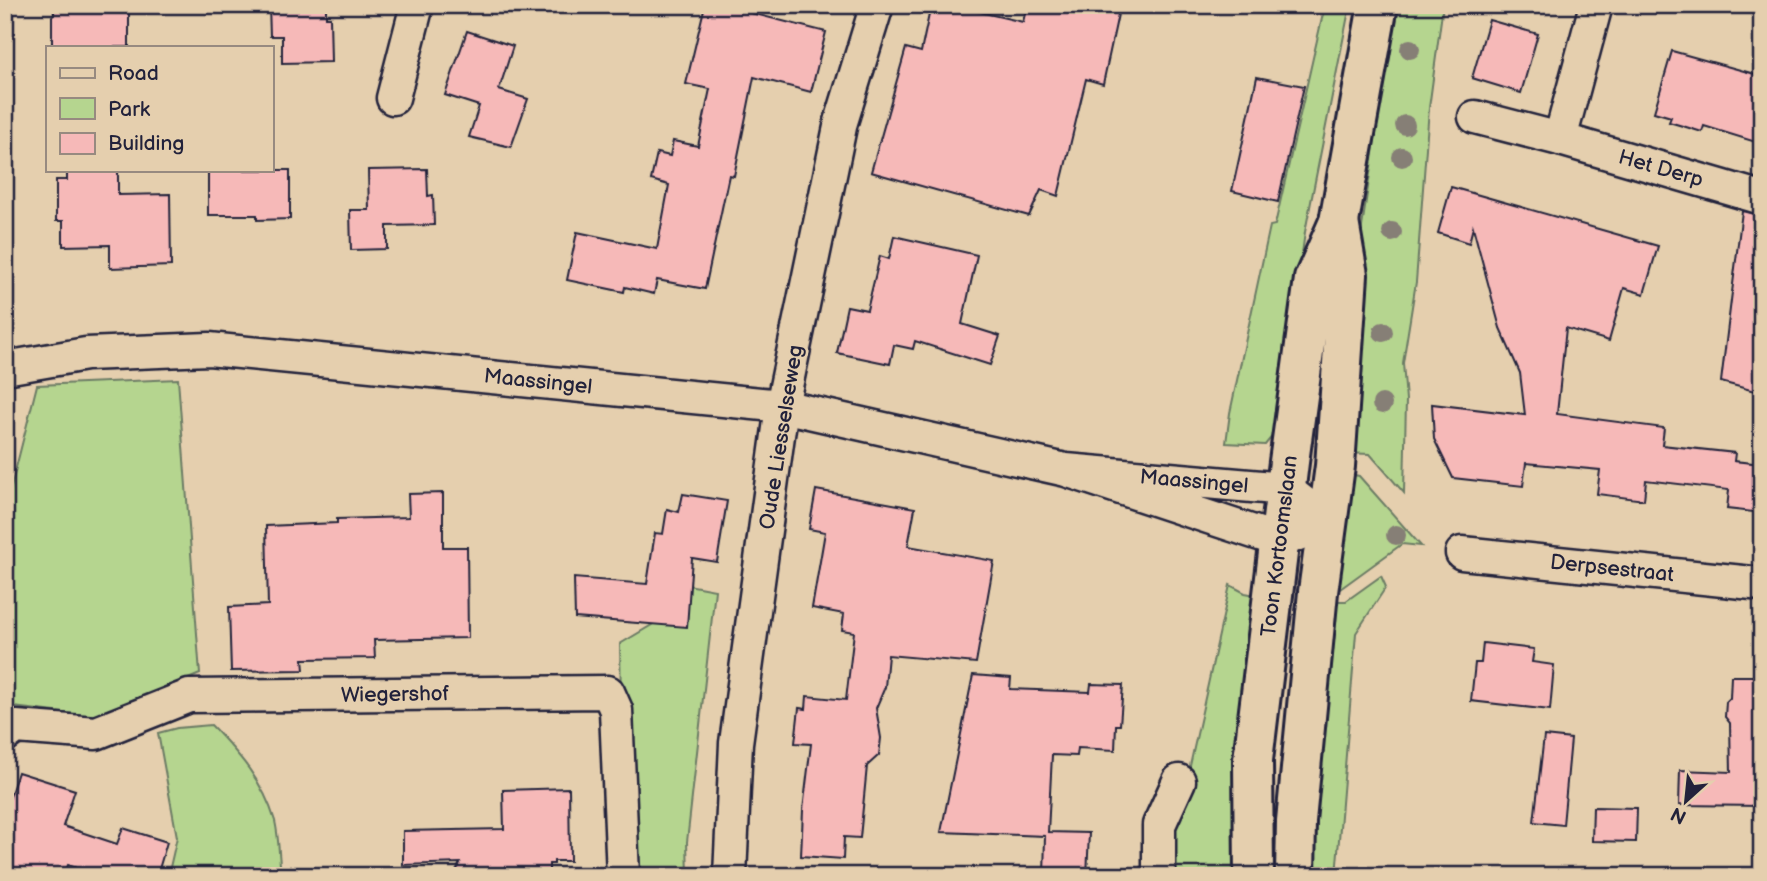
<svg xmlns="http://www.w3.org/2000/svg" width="1767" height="881" viewBox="0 0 1767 881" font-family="'Balsamiq Sans',sans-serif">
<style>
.green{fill:#b5d58f;stroke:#6c7c65;stroke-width:2}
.building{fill:#f6b9b8;stroke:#22223b;stroke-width:2}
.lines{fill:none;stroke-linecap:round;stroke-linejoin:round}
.street-casing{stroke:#22223b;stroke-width:37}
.secondary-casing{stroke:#22223b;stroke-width:44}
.street{stroke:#e5cfae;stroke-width:32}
.secondary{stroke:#e5cfae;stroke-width:38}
.tree{fill:#867f76}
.labels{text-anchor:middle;stroke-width:5;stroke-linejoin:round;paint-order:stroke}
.street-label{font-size:21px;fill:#22223b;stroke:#e5cfae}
</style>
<rect width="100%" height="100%" fill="#e5cfae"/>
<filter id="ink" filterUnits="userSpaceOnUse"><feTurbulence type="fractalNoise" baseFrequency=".0143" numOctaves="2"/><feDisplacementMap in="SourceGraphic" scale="14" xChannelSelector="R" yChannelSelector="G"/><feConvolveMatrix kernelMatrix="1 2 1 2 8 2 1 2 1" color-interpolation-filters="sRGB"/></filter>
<g filter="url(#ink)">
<g class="green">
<path d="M1325 5H1350L1305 232 1278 429 1265 445 1226 443 1230 413 1270 226 1275 225Z"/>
<path d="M1395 5H1443L1429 108 1416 282 1403 363 1406 400 1404 493 1370 454 1346 453 1361 234Z"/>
<path d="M178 379 200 674 97 717 5 706V511L37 385Z"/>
<path d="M1345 473 1359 476 1421 546 1402 544 1340 589 1334 588Z"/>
<path d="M1381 576 1386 587 1356 633 1336 876H1307L1332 601H1346Z"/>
<path d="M677 583 715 590 687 842 688 876H624L620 644 670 614Z"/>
<path d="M1230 585 1245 593 1256 595 1239 876H1165L1164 825 1186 784Z"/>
<path d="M211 725C239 754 263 781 275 821 279 838 279 858 281 876H168L177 837 158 733 177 728Z"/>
</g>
<g class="building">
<path d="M54 5H129V47H52V16L54 15Z"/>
<path d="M269 5H326V17H330L331 62 282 63V36H270Z"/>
<path d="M705 5H753L751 13 826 32 811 92 754 77 734 176 729 175 705 289 657 280 654 294 625 287 624 292 567 280 577 232 657 249 669 185 651 180 657 153 670 156 673 141 698 146 710 89 686 84Z"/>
<path d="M931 5H950L1023 22 1027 5H1120L1103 84 1086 79 1058 196 1041 190 1029 216 871 172 906 48 921 52Z"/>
<path d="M1489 20 1538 34 1521 93 1472 78Z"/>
<path d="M467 31 513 46 499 90 528 99 511 147 469 137 479 106 445 95Z"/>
<path d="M1672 51 1762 76V144L1704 126 1702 132 1686 127 1669 122 1671 117 1654 112Z"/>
<path d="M1257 77 1304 86 1278 202 1232 191Z"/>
<path d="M427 169 428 196 433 195 434 225 387 226V249L351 250 350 210H369L368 170Z"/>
<path d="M67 170H118V195L170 194 171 266 110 268V245L63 246V221H56V180H67Z"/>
<path d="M208 170H290V219L257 220V215H208Z"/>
<path d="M1451 187 1658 246 1644 294 1624 288 1609 341 1566 328 1557 414 1664 428 1662 445 1735 453 1734 461 1762 464V513L1727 509 1729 490 1646 480 1644 500 1597 494 1600 470 1526 463 1523 486 1453 478 1434 439 1432 404 1525 415 1520 373 1500 328 1473 227 1469 243 1438 233Z"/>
<path d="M1742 211 1762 216V393L1721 382Z"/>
<path d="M894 236 977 255 962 324 1000 336 990 365 915 341 913 349 894 345 890 364 837 353 847 306 867 310 880 256 889 259Z"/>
<path d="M816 490 915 508 908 546 994 561 976 663 888 655 885 687 876 708 881 738 879 755 867 766 860 838 844 837 843 859 801 856 803 810 811 744 795 743 799 708 806 709 807 696 846 700 854 632 842 630 844 614 812 608 825 532 809 529Z"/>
<path d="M443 493V547H467L468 638 374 640 375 658 303 659 304 670 231 671 229 607 268 605 266 526 337 523V519L409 517 408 494Z"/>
<path d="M683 494 727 501 717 562 692 558 687 627 575 618 574 578 647 584 655 533 663 534 667 509 679 512Z"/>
<path d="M1483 643 1534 649 1532 662 1554 665 1550 710 1471 701 1475 663H1481Z"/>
<path d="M973 675 1011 678 1010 689 1090 692 1091 684 1123 685 1120 725H1116L1115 750 1078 748 1077 756 1052 755 1048 832 1089 833 1087 876H1044L1045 836 941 832Z"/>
<path d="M1731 676H1762V806L1679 805 1680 770 1731 772 1730 723 1725 717 1726 702 1730 698Z"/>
<path d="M1544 736 1571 739 1563 825 1534 822Z"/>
<path d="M18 772 75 790 63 826 117 844 123 828 167 842 157 876H101L68 865 64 876H5V812Z"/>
<path d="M569 788 570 861H554V864H549V876H454L460 863 403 865V831L504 829 503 790Z"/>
<path d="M1593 807 1637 808 1636 842 1592 841Z"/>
</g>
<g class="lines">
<defs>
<g id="street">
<path d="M1596 5 1560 139 1762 198"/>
<path d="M393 98 417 5"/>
<path d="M1475 117 1560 139"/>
<path d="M5 368 86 354 209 349 782 406 1066 470 1281 541 1328 522 1286 489 1066 470"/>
<path d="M1462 553 1762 584"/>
<path d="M5 735 16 727 96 733 189 696 608 692 616 710 623 876"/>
<path d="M730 876 736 743 782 406 841 122 877 5"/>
<path d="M1159 876V825L1179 781"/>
</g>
<g id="secondary">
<path d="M1254 876 1253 760 1289 462 1314 279 1339 222 1378 5"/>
<path d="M1295 876 1296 821 1318 592 1335 466 1348 275 1339 222"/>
</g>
</defs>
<use href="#street" class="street-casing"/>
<use href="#secondary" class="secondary-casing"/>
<use href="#street" class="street"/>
<use href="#secondary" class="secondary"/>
</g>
<g class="tree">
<circle cx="1410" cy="49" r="10"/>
<circle cx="1405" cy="125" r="10"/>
<circle cx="1402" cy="157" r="10"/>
<circle cx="1392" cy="232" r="10"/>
<circle cx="1383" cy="332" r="10"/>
<circle cx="1382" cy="404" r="10"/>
<circle cx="1396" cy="535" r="10"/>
</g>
</g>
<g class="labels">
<g class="street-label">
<text transform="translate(1661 168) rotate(16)" y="7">Het Derp</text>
<text transform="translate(538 381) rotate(6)" y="7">Maassingel</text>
<text transform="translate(781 437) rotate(-81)" y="7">Oude Liesselseweg</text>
<text transform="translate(1194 481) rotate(5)" y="7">Maassingel</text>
<text transform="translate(1279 546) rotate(-83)" y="7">Toon Kortoomslaan</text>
<text transform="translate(1612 568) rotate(6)" y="7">Derpsestraat</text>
<text transform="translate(395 694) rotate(-1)" y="7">Wiegershof</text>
</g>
</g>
<rect width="1767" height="881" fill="none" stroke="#e5cfae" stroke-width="28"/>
<rect x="14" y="14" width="1739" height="853" fill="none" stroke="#22223b" stroke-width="2.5" filter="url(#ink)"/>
<rect x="46" y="46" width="228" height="126" fill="#e5cfae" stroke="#978a80" stroke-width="2"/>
<rect x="60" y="68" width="35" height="10" fill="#e5cfae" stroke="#978a80" stroke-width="2"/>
<text x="108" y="80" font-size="21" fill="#22223b">Road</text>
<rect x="60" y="98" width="35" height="21" fill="#b5d58f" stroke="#978a80" stroke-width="2"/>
<text x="108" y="116" font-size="21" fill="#22223b">Park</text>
<rect x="60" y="133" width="35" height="21" fill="#f6b9b8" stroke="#978a80" stroke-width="2"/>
<text x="108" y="150" font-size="21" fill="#22223b">Building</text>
<g transform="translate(1686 801) rotate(207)" stroke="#e5cfae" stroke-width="5" paint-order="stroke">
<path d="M0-5L12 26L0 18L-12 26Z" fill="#22223b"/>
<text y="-10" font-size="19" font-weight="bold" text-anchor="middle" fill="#22223b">N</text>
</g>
</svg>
